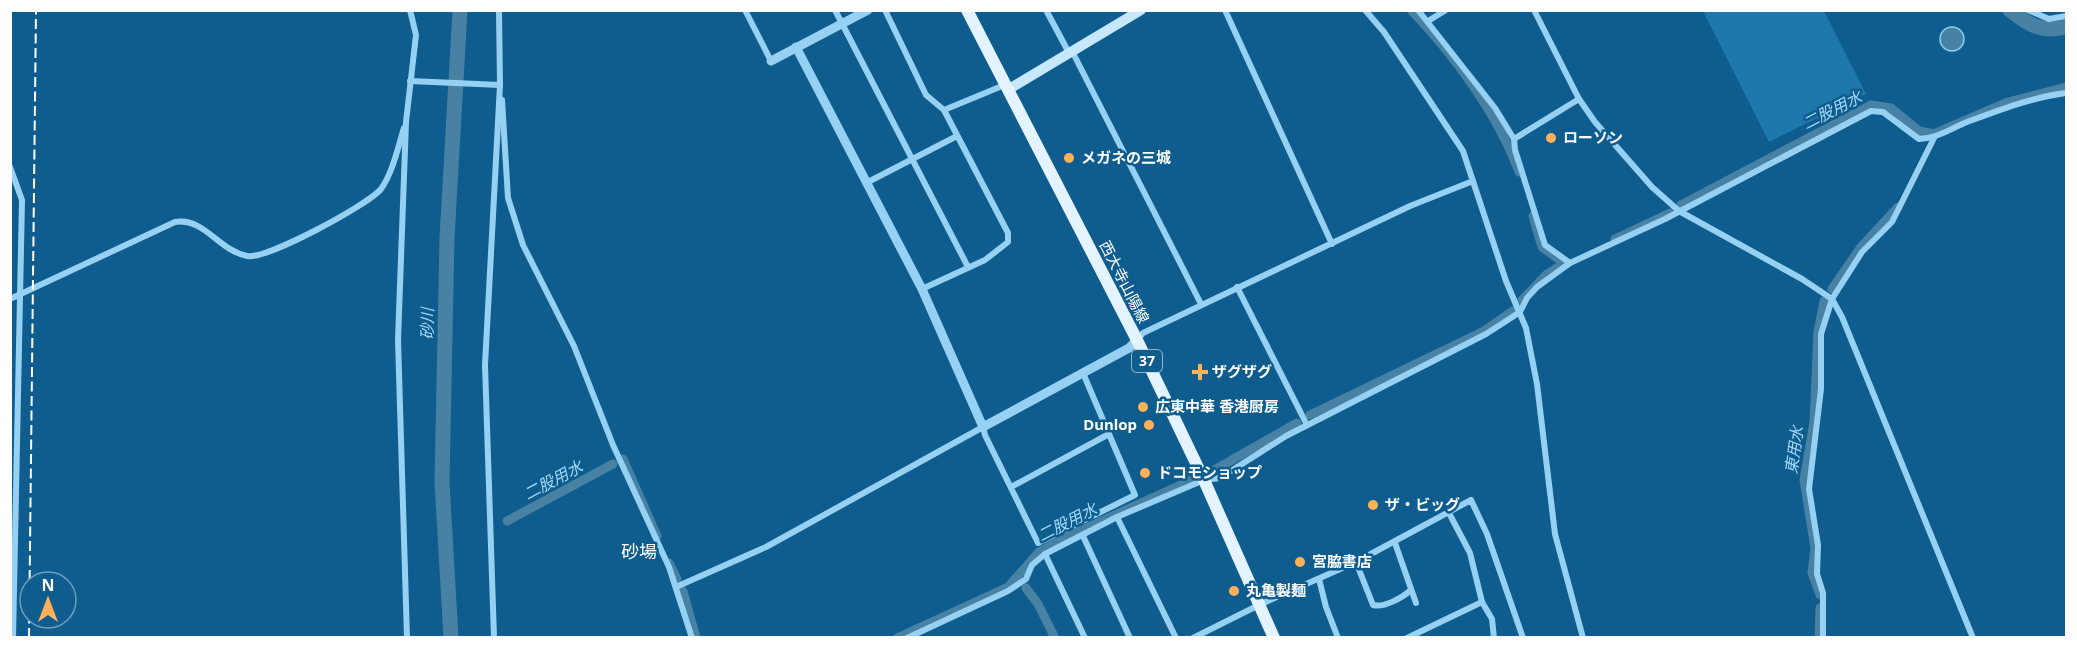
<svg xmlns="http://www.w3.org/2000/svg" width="2077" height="648" viewBox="0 0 2077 648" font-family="'Noto Sans','Noto Sans JP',sans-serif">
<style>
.green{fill:#1d78ac}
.water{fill:#4781a4;stroke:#87d0f7;stroke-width:1.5}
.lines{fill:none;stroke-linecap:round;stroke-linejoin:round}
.canal{stroke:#4781a4;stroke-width:9}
.river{stroke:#4781a4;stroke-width:15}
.minor{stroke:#96d1f3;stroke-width:6}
.tertiary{stroke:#96d1f3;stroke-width:9}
.secondary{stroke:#c6e8fd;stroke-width:10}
.primary{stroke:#e3f3ff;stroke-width:12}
.rail{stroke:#fff;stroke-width:2;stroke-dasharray:10 4.5;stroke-linecap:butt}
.poi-dot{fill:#ffb159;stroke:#0f5d8e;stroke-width:2}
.labels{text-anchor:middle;stroke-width:5;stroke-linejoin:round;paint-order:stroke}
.shield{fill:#0f5d8e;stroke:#b7cedd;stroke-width:1.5}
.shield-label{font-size:14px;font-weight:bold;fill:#fff}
.poi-label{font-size:15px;font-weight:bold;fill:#fff;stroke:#0f5d8e;text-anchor:start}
.street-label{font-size:15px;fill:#fff;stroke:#0f5d8e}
.water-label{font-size:16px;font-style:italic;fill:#a2dafa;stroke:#0f5d8e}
.quarter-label{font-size:18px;fill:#fff;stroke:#0f5d8e}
</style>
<rect width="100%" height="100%" fill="#0f5d8e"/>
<path class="green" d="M1703 11H1824L1866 94 1769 142Z"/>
<circle class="water" cx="1952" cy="39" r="12"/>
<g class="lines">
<g class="canal">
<path d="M1411 10C1454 55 1497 113 1519 172"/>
<path d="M1681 205 1871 105 1891 108 1919 131 1934 134 2008 102 2066 87"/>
<path d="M1533 216 1542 247 1564 263"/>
<path d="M1615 239 1670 213"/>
<path d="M1832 289 1861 247 1898 207"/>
<path d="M1522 300 1547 274 1565 263"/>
<path d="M1310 415 1484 331 1513 311"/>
<path d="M623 459 657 536"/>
<path d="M1209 473 1297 423"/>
<path d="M507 521 613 464"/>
<path d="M669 563 677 579"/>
<path d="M1026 588 1038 604 1055 638"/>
<path d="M683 591 696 638"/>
<path d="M1820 595 1812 573 1815 548 1804 480 1814 422 1818 332 1824 301"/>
<path d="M897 638 1008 587 1039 552 1073 534 1196 478"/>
<path d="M1819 638 1820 608"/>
</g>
<g class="river">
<path d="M2010 10C2029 25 2042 33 2066 27"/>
<path d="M451 638 442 482 447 238 460 10"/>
</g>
<g class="minor">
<path d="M745 10 771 61"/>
<path d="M835 10 968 267"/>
<path d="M885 10 926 95 944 110 1008 233V242L985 260 922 289"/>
<path d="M1046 10 1069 53"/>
<path d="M1225 10 1332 244"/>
<path d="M1365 10 1384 32 1463 151 1506 281 1526 328 1537 384 1555 534 1583 638"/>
<path d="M1418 10 1495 108 1514 139 1515 150 1545 245 1570 263"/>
<path d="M1534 10 1579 99 1595 122 1652 187 1679 211 1802 279 1832 299 1842 317 1973 638"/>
<path d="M2028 10 2049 19 2066 16"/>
<path d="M1428 21 1446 10"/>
<path d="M1072 51 1201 304"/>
<path d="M410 81 500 85"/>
<path d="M502 100 508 198 523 245 574 346 613 445 669 567 692 638"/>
<path d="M944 110 1007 84"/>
<path d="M1514 139 1579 99"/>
<path d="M10 167 22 200 13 638"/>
<path d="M868 182 957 136"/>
<path d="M1237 287 1307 425"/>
<path d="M10 299 175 222C204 217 218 250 247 256 266 260 368 205 381 189 393 172 398 147 404 128"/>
<path d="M1137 340 1143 333 1410 206 1473 181"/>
<path d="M1011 487 1109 434"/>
<path d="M1449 513 1470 553 1482 602 1492 619 1494 638"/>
<path d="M1117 517 1176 638"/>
<path d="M1083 536 1130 638"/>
<path d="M1395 543 1416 603"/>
<path d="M1045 554 1085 638"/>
<path d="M1356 562 1373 605C1384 608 1402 598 1411 590"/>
<path d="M1319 579 1326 607 1338 638"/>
<path d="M676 587 766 547 983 427 985 435 1038 543 1135 495 1083 373"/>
<path d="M407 638 398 340 406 122 416 35 410 10"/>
<path d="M494 638 485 365 500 85 499 10"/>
<path d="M907 638 1008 591 1026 579 1032 565 1045 554 1117 517 1204 480 1220 478 1286 436 1486 334 1520 312 1527 298 1537 287 1570 263 1665 219 1871 111 1883 112 1919 139C1938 138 1950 129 1967 122 1999 110 2033 97 2066 93"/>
<path d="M1193 638 1261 604 1356 562 1471 500 1487 534 1523 638"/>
<path d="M1407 638 1482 602"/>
<path d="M1823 638V593L1817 574 1818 545 1809 489 1821 389V334L1832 299 1862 252 1892 222 1934 138"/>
</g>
<g class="tertiary">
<path d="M796 47 922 289 983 427 1129 348 1137 340"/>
<path d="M771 61 868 10"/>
</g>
<path class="secondary" d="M1009 89 1141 10"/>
<path class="primary" d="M967 10 1137 340 1204 480 1274 638"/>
<path class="rail" d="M29 638 36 10"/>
</g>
<g class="poi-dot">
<circle cx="1551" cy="138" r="6"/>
<circle cx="1069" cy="158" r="6"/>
<path d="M1197 363h6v6h6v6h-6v6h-6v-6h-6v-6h6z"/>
<circle cx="1143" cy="407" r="6"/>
<circle cx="1149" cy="425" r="6"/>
<circle cx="1145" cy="473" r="6"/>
<circle cx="1373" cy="505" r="6"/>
<circle cx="1300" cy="562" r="6"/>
<circle cx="1234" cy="591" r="6"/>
</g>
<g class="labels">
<rect class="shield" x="1132" y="350" width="30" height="22" rx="4.5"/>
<g class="shield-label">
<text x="1147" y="366">37</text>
</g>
<g class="poi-label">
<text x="1563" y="143">ローソン</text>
<text x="1081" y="163">メガネの三城</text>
<text x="1212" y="377">ザグザグ</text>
<text x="1155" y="412">広東中華 香港厨房</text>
<text x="1137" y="430" text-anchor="end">Dunlop</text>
<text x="1157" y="478">ドコモショップ</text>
<text x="1385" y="510">ザ・ビッグ</text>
<text x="1312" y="567">宮脇書店</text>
<text x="1246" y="596">丸亀製麺</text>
</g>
<g class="street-label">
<text transform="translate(1124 282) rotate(63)" y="5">西大寺山陽線</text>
</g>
<g class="water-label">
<text transform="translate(1832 110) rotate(-27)" y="6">二股用水</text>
<text transform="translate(427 324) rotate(-89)" y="6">砂川</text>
<text transform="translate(1794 450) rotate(-82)" y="6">東用水</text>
<text transform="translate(553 480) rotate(-28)" y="6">二股用水</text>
<text transform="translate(1067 522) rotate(-27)" y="6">二股用水</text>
</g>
<g class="quarter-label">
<text x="639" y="558">砂場</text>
</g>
</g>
<rect width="2077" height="648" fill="none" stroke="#ffffff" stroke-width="24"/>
<g transform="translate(48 600)"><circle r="28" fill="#0f5d8e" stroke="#6f9ebb" stroke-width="1.5"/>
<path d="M0-4.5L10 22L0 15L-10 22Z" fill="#ffb159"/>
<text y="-9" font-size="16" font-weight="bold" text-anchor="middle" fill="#ffffff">N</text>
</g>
</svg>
